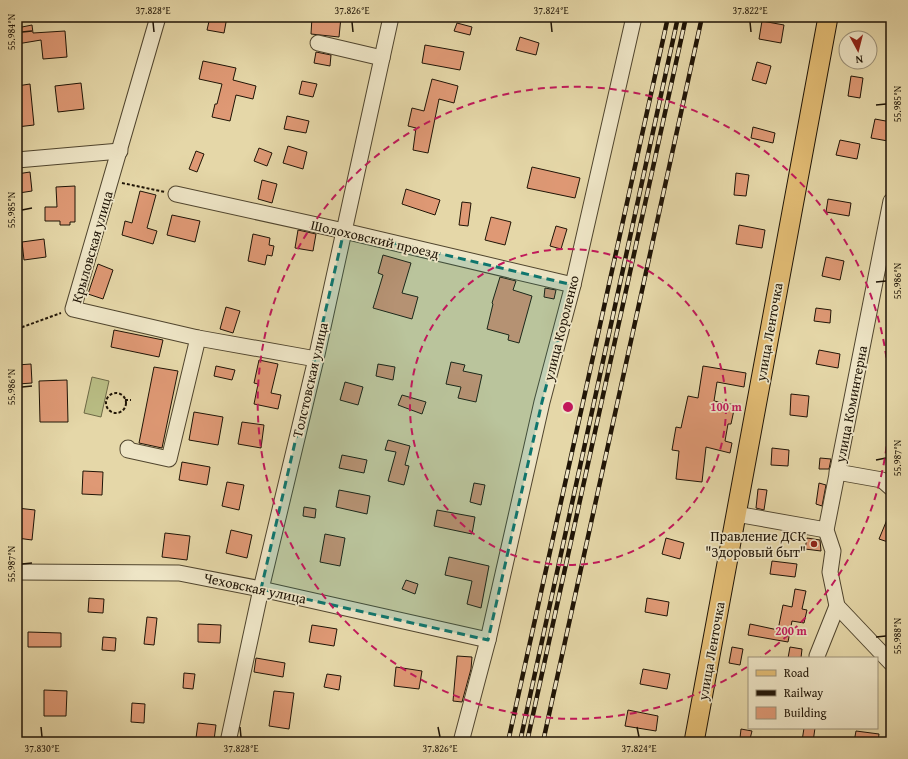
<svg xmlns="http://www.w3.org/2000/svg" width="908" height="759" viewBox="0 0 908 759" font-family="'Gentium Book Plus',serif">
<style>
.green{fill:#b9bd84;stroke:#6c6845}
.building{fill:#df9975;stroke:#1f1406}
.lines{fill:none;stroke-linecap:round;stroke-linejoin:round}
.minor-casing{stroke:#50452e;stroke-width:17}
.major-casing{stroke:#1f1406;stroke-width:21}
.path{stroke:#1f1406;stroke-width:2;stroke-dasharray:3 2;stroke-linecap:butt}
.minor{stroke:#eee5c6;stroke-width:15}
.major{stroke:#e2bc74;stroke-width:19}
.rail-casing{stroke:#1f1406;stroke-width:4.5}
.rail{stroke:#eee5c6;stroke-width:3;stroke-dasharray:9;stroke-linecap:butt}
.marked{fill:#0f766e;fill-opacity:0.2;stroke:#0f766e;stroke-width:3;stroke-dasharray:8 5;stroke-linejoin:round}
.ticks{fill:none;stroke:#1f1406;stroke-width:1.5}
.ring{fill:none;stroke:#c2185b;stroke-width:2;stroke-dasharray:7 5}
.poi-dot{fill:#8f2418;stroke:#eee5c6;stroke-width:1.5}
.labels{text-anchor:middle;stroke-width:3.5;stroke-linejoin:round;paint-order:stroke}
.street-label{font-size:14px;fill:#1f1406;stroke:#eee5c6}
.poi-label{font-size:14px;fill:#1f1406;stroke:#eee5c6;text-anchor:end}
.centre{fill:#c2185b;stroke:#eee5c6;stroke-width:2}
.ring-label{font-size:12px;text-anchor:middle;font-weight:bold;fill:#c2185b;stroke:#eee5c6;stroke-width:3.5;stroke-linejoin:round;paint-order:stroke}
.neatline{fill:none;stroke:#1f1406;stroke-width:1.5}
.ticks-label{font-size:10px;text-anchor:middle;fill:#1f1406}
</style>
<rect width="100%" height="100%" fill="#e5d7a8"/>
<filter id="stains"><feTurbulence type="fractalNoise" baseFrequency=".005" numOctaves="4"/><feColorMatrix values="0 0 0 0 .2 0 0 0 0 .09 0 0 0 0 .02 0 0 0 .5 -.17"/></filter>
<radialGradient id="worn" r=".72"><stop offset=".6" stop-color="#630" stop-opacity="0"/><stop offset="1" stop-color="#630" stop-opacity=".3"/></radialGradient>
<path class="green" d="M92 377 109 381 101 417 84 413Z"/>
<g class="building">
<path d="M210 17H227L224 33 207 30Z"/>
<path d="M312 17H341L339 37 311 34Z"/>
<path d="M762 21 784 25 781 43 759 39Z"/>
<path d="M457 23 472 27 470 35 454 31Z"/>
<path d="M32 25 33 33 65 31 67 57 43 59 41 40 17 44V28Z"/>
<path d="M520 37 539 43 536 55 516 50Z"/>
<path d="M425 45 464 52 460 70 422 63Z"/>
<path d="M316 52 331 55 330 66 314 63Z"/>
<path d="M203 61 236 68 233 80 256 86 253 99 236 95 230 121 212 117 215 104H217L222 84 199 79Z"/>
<path d="M757 62 771 66 766 84 752 80Z"/>
<path d="M851 76 863 78 860 98 848 96Z"/>
<path d="M432 79 458 86 454 103 439 99 428 153 413 150 416 128 408 126 412 108 424 111Z"/>
<path d="M302 81 317 84 313 97 299 94Z"/>
<path d="M81 83 84 109 58 112 55 86Z"/>
<path d="M30 84 34 125 17 127V86Z"/>
<path d="M287 116 309 121 306 133 284 129Z"/>
<path d="M875 119 891 122 888 141 871 138Z"/>
<path d="M753 127 775 133 773 143 751 138Z"/>
<path d="M840 140 860 144 857 159 836 155Z"/>
<path d="M288 146 307 152 303 169 283 163Z"/>
<path d="M259 148 272 153 267 166 254 161Z"/>
<path d="M196 151 204 154 197 172 189 169Z"/>
<path d="M532 167 580 178 575 198 527 188Z"/>
<path d="M30 172 32 191 19 193 17 174Z"/>
<path d="M736 173 749 175 746 196 734 195Z"/>
<path d="M262 180 277 184 272 203 258 199Z"/>
<path d="M75 186V222H70V225H60V221H45V207H57L56 187Z"/>
<path d="M406 189 440 200 435 215 402 204Z"/>
<path d="M140 191 156 195 147 228 157 231 153 244 122 235 125 221 132 223Z"/>
<path d="M828 199 851 203 849 216 826 212Z"/>
<path d="M462 202 471 203 468 226 459 225Z"/>
<path d="M172 215 200 221 195 242 167 235Z"/>
<path d="M491 217 511 222 505 245 485 240Z"/>
<path d="M739 225 765 230 762 248 736 244Z"/>
<path d="M556 226 567 229 561 249 550 246Z"/>
<path d="M298 230 316 234 313 251 295 248Z"/>
<path d="M253 234 270 238 269 245 274 246 272 256 267 255 265 265 248 261Z"/>
<path d="M44 239 46 257 24 260 22 242Z"/>
<path d="M383 255 411 263 402 293 418 297 412 319 373 308 383 275 378 273Z"/>
<path d="M826 257 844 261 840 280 822 276Z"/>
<path d="M98 264 113 270 103 299 88 294Z"/>
<path d="M500 277 516 281 513 290 532 296 519 343 508 340 509 335 487 329 493 304 492 303Z"/>
<path d="M545 288 556 290 554 299 544 297Z"/>
<path d="M226 307 240 311 233 333 220 329Z"/>
<path d="M816 308 831 310 830 323 814 321Z"/>
<path d="M114 330 163 340 159 357 111 347Z"/>
<path d="M819 350 840 354 838 368 816 364Z"/>
<path d="M259 360 278 364 271 393 281 395 278 409 254 404 258 384 254 383Z"/>
<path d="M451 362 465 365 463 371 482 375 476 402 458 398 461 387 446 384Z"/>
<path d="M31 364 32 383 18 384 17 365Z"/>
<path d="M378 364 395 367 393 380 376 376Z"/>
<path d="M216 366 235 370 232 380 214 376Z"/>
<path d="M703 366 746 373 744 387 717 382 714 401 735 405 731 424H728L725 441 732 443 730 453 706 447 702 482 676 479 679 451 672 450 676 427 681 428 688 396 698 398Z"/>
<path d="M154 367 178 371 162 448 139 443Z"/>
<path d="M67 380 68 422H40L39 381Z"/>
<path d="M345 382 363 387 358 405 340 400Z"/>
<path d="M791 394 809 396 807 417 790 415Z"/>
<path d="M402 395 426 402 422 414 398 405Z"/>
<path d="M194 412 223 417 218 445 189 440Z"/>
<path d="M242 422 264 425 261 448 238 444Z"/>
<path d="M388 440 410 446 405 465 409 466 404 485 388 481 396 452 385 450Z"/>
<path d="M772 448 789 450 788 466 771 465Z"/>
<path d="M342 455 367 460 364 473 339 468Z"/>
<path d="M820 458 831 459 829 469H819Z"/>
<path d="M182 462 210 467 207 485 179 480Z"/>
<path d="M83 471 103 472 102 495 82 494Z"/>
<path d="M227 482 244 485 239 510 222 506Z"/>
<path d="M474 483 485 485 481 505 470 502Z"/>
<path d="M819 483 826 485 822 506 816 504Z"/>
<path d="M758 489 767 490 764 510 756 508Z"/>
<path d="M339 490 370 496 367 514 336 507Z"/>
<path d="M304 507 316 509 315 518 303 516Z"/>
<path d="M17 508 35 510 32 540 17 538Z"/>
<path d="M437 510 475 517 472 534 434 526Z"/>
<path d="M891 510V543L879 539Z"/>
<path d="M231 530 252 535 247 558 226 553Z"/>
<path d="M165 533 190 536 187 560 162 557Z"/>
<path d="M325 534 345 538 340 566 320 562Z"/>
<path d="M666 538 684 543 680 559 662 554Z"/>
<path d="M807 538 820 540 821 551 805 549Z"/>
<path d="M449 557 489 566 481 608 467 604 472 581 445 575Z"/>
<path d="M772 561 797 564 795 577 770 574Z"/>
<path d="M406 580 418 584 415 594 402 589Z"/>
<path d="M795 589 806 591 802 609 807 610 804 623 792 621 788 642 748 635 750 624 778 630 783 605 792 607Z"/>
<path d="M89 598 104 599 103 613 88 612Z"/>
<path d="M647 598 669 602 667 616 645 612Z"/>
<path d="M147 617 157 618 154 645 144 644Z"/>
<path d="M198 624 221 625 220 643 198 642Z"/>
<path d="M312 625 337 629 334 646 309 642Z"/>
<path d="M28 632 61 633V647H28Z"/>
<path d="M103 637 116 638 115 651 102 650Z"/>
<path d="M732 647 743 649 740 665 729 663Z"/>
<path d="M790 647 802 649 801 658H788Z"/>
<path d="M457 656 472 657 471 669 462 702 453 701Z"/>
<path d="M256 658 285 663 283 677 254 672Z"/>
<path d="M396 667 422 671 419 689 394 686Z"/>
<path d="M643 669 670 674 667 689 640 684Z"/>
<path d="M184 673 195 674 193 689 183 688Z"/>
<path d="M327 674 341 676 339 690 324 687Z"/>
<path d="M44 690 67 691 66 716H44Z"/>
<path d="M274 691 294 693 289 729 269 726Z"/>
<path d="M132 703 145 704 144 723 131 722Z"/>
<path d="M628 710 658 716 656 731 625 726Z"/>
<path d="M198 723 216 725 214 740 196 738Z"/>
<path d="M804 728H815L813 742 802 741Z"/>
<path d="M741 729 752 731 750 739 740 738Z"/>
<path d="M856 731 879 734 878 742H854Z"/>
</g>
<g class="lines">
<defs>
<g id="minor">
<path d="M158 17 73 309 198 338 316 359"/>
<path d="M318 43 382 58"/>
<path d="M17 160 120 151"/>
<path d="M176 194 344 231 573 285"/>
<path d="M128 448V450L169 459 198 338"/>
<path d="M837 472 882 480 891 488"/>
<path d="M736 514 826 530"/>
<path d="M17 572 179 573 261 589 488 640"/>
<path d="M837 606 891 663"/>
<path d="M817 656 837 606 830 572 833 551 826 530 891 201"/>
<path d="M228 742 261 589 316 359 391 17"/>
<path d="M461 742 488 640 542 402 573 285 634 17"/>
</g>
<path id="major" d="M694 742 828 17"/>
</defs>
<use href="#minor" class="minor-casing"/>
<use href="#major" class="major-casing"/>
<g class="path">
<path d="M122 183 165 192"/>
<path d="M17 329 61 313"/>
<circle cx="116" cy="403" r="10"/>
<path d="M125 400H131"/>
</g>
<use href="#minor" class="minor"/>
<use href="#major" class="major"/>
<defs>
<g id="rail">
<path d="M508 742 668 17"/>
<path d="M520 742 678 17"/>
<path d="M527 742 686 17"/>
<path d="M543 742 702 17"/>
</g>
</defs>
<use href="#rail" class="rail-casing"/>
<use href="#rail" class="rail"/>
</g>
<path class="marked" d="M344 231 573 285 542 402 488 640 261 589Z"/>
<path class="ticks" d="M153 22 154 32M352 22 353 32M551 22 552 32M750 22 751 32M22 32 32 31M876 105 886 104M22 210 32 208M876 282 886 281M22 387 32 386M876 460 886 458M22 564 32 563M876 637 886 636M41 727 42 737M240 727 241 737M438 727 440 737M637 727 639 737"/>
<g class="ring">
<circle cx="568" cy="407" r="158"/>
<path d="M747 667A316 316 0 1 1 760 658"/>
</g>
<circle class="poi-dot" cx="814" cy="544" r="4"/>
<g class="labels">
<g class="street-label">
<text transform="translate(375 239) rotate(13)" y="5">Шолоховский проезд</text>
<text transform="translate(92 247) rotate(-74)" y="5">Крыловская улица</text>
<text transform="translate(561 328) rotate(-76)" y="5">улица Короленко</text>
<text transform="translate(769 332) rotate(-80)" y="5">улица Ленточка</text>
<text transform="translate(310 380) rotate(-77)" y="5">Толстовская улица</text>
<text transform="translate(851 404) rotate(-79)" y="5">улица Коминтерна</text>
<text transform="translate(255 588) rotate(12)" y="5">Чеховская улица</text>
<text transform="translate(711 651) rotate(-80)" y="5">улица Ленточка</text>
</g>
<g class="poi-label">
<text x="806" y="541">Правление ДСК<tspan x="806" dy="16">"Здоровый быт"</tspan></text>
</g>
</g>
<circle cx="568" cy="407" r="6" class="centre"/>
<g class="ring-label">
<text x="726" y="411">100 m</text>
<text x="791" y="635">200 m</text>
</g>
<rect width="908" height="759" fill="none" stroke="#e5d7a8" stroke-width="44"/>
<rect x="748" y="657" width="130" height="72" fill="#eee5c6" stroke="#9b9179"/>
<rect x="756" y="670" width="20" height="6" fill="#e2bc74" stroke="#9b9179"/>
<text x="784" y="677" font-size="12" fill="#1f1406">Road</text>
<rect x="756" y="690" width="20" height="6" fill="#1f1406" stroke="#9b9179"/>
<text x="784" y="697" font-size="12" fill="#1f1406">Railway</text>
<rect x="756" y="707" width="20" height="12" fill="#df9975" stroke="#9b9179"/>
<text x="784" y="717" font-size="12" fill="#1f1406">Building</text>
<g transform="translate(858 50) rotate(173)"><circle r="19" fill="#eee5c6" stroke="#9b9179"/>
<path d="M0-3L7 15L0 10L-7 15Z" fill="#8f2418"/>
<text y="-6" font-size="11" font-weight="bold" text-anchor="middle" fill="#1f1406">N</text>
</g>
<rect x="22" y="22" width="864" height="715" class="neatline"/>
<g class="ticks-label">
<text x="153" y="14">37.828°E</text>
<text x="352" y="14">37.826°E</text>
<text x="551" y="14">37.824°E</text>
<text x="750" y="14">37.822°E</text>
<text transform="translate(11 32) rotate(-90)" y="4">55.984°N</text>
<text transform="translate(897 104) rotate(-90)" y="4">55.985°N</text>
<text transform="translate(11 210) rotate(-90)" y="4">55.985°N</text>
<text transform="translate(897 281) rotate(-90)" y="4">55.986°N</text>
<text transform="translate(11 387) rotate(-90)" y="4">55.986°N</text>
<text transform="translate(897 458) rotate(-90)" y="4">55.987°N</text>
<text transform="translate(11 564) rotate(-90)" y="4">55.987°N</text>
<text transform="translate(897 636) rotate(-90)" y="4">55.988°N</text>
<text x="42" y="752">37.830°E</text>
<text x="241" y="752">37.828°E</text>
<text x="440" y="752">37.826°E</text>
<text x="639" y="752">37.824°E</text>
</g>
<rect width="100%" height="100%" filter="url(#stains)"/>
<rect width="100%" height="100%" fill="url(#worn)"/>
</svg>
